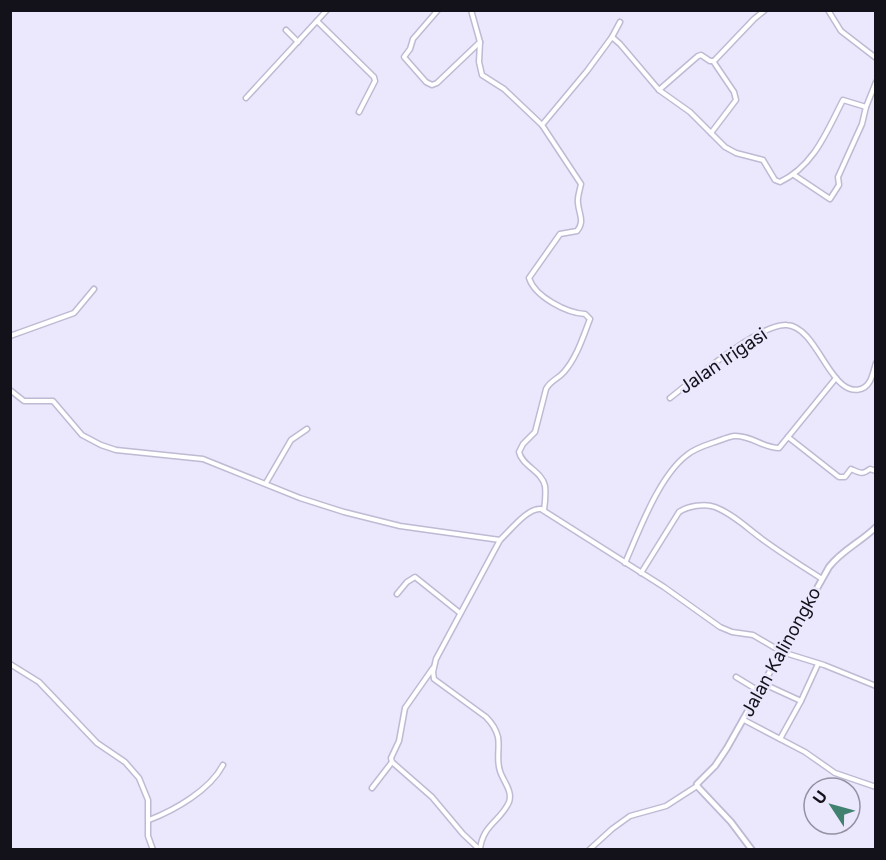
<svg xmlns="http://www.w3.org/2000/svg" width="886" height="860" viewBox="0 0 886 860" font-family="Inter,sans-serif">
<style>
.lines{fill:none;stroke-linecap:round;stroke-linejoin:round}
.minor-casing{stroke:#bebad3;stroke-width:7}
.tertiary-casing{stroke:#bebad3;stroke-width:8}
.minor{stroke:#fff;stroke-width:4}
.tertiary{stroke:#fff;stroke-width:4.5}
.labels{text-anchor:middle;stroke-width:5;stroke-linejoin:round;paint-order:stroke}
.street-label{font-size:18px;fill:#13111a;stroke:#ebe7fc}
</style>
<rect width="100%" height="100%" fill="#ebe7fc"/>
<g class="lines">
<defs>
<g id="minor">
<path d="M438 10 413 39 410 49 404 57 426 82 432 85 437 83 480 42"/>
<path d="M471 10 480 42 479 62 482 75 504 89 542 125 581 184C580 190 577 197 578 203 579 215 585 221 577 231L560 234 529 278C535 297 567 313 585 314L590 319C583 337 577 357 564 372 558 379 550 381 546 389L535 432 523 444 519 452C522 466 542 471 545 486 546 494 545 503 544 510"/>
<path d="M828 10 841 31 876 58"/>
<path d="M317 21 374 77 375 81 359 112"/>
<path d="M286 30 298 42"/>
<path d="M612 37 620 22"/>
<path d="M659 90 698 56 701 55 710 61H714L754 19 765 10"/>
<path d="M246 98 327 10"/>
<path d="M542 125 587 71 612 37 620 44 659 90 690 112 725 147 736 153 763 160 775 180 780 182C814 166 827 131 843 100L866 107 876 82"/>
<path d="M711 133 736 100 734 92 713 61"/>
<path d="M794 175 830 199 839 185 838 177 862 124 866 107"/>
<path d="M10 336 74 313 94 289"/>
<path d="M10 390 24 401H53L82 435 101 445 116 450 203 459 300 498 344 512 400 526 500 540C510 531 528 507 541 509L664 587 720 627 732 632 753 635 782 652 824 665 876 686"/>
<path d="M670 398C692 381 761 322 787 325 812 327 824 371 843 385 852 392 864 392 870 381 873 375 874 369 876 363"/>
<path d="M788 437 839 477H845L851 469C860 473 862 475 870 469L876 471"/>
<path d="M266 483 291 440 307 429"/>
<path d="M625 563C639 531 659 476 687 455 694 449 703 446 712 443 719 441 727 437 734 436 751 435 763 448 779 448L836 378"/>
<path d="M641 573 679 512C688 506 705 503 715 507 733 514 747 528 762 539 781 553 802 566 822 579"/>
<path d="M397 594 407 582 415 577 460 613"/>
<path d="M10 664 39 682 97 743 125 762 139 778 148 800V836L153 850"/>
<path d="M433 668 405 708 399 741 391 758 392 762 432 797 463 834 479 849"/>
<path d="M736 677 759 691"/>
<path d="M764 684 801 701"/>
<path d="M744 720 805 752 835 773 876 787"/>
<path d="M780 739 801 701 818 664"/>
<path d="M372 788 392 762"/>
<path d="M149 820C175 810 210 790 223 765"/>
<path d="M480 850C482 825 501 821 509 802 513 791 503 781 500 771 496 760 500 748 498 737 496 729 492 723 486 717L434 679 433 672 436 659 500 540"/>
<path d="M589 850 612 829 630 816 666 806 697 786"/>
</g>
<path id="tertiary" d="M752 850 731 822 698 787 697 784 715 766 727 748 829 567C842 550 861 542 876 527"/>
</defs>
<use href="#minor" class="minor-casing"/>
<use href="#tertiary" class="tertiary-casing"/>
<use href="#minor" class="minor"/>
<use href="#tertiary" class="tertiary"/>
</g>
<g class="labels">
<g class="street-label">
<text transform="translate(723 361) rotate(-34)" y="6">Jalan Irigasi</text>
<text transform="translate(781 652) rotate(-61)" y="6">Jalan Kalinongko</text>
</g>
</g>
<rect width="886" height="860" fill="none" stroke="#13111a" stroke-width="24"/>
<g transform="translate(832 806) rotate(306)"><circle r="28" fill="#ebe7fc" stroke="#9591a2" stroke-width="1.5"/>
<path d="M0-4.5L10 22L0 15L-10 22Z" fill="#41816f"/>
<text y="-9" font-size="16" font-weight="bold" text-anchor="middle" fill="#13111a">U</text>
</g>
</svg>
